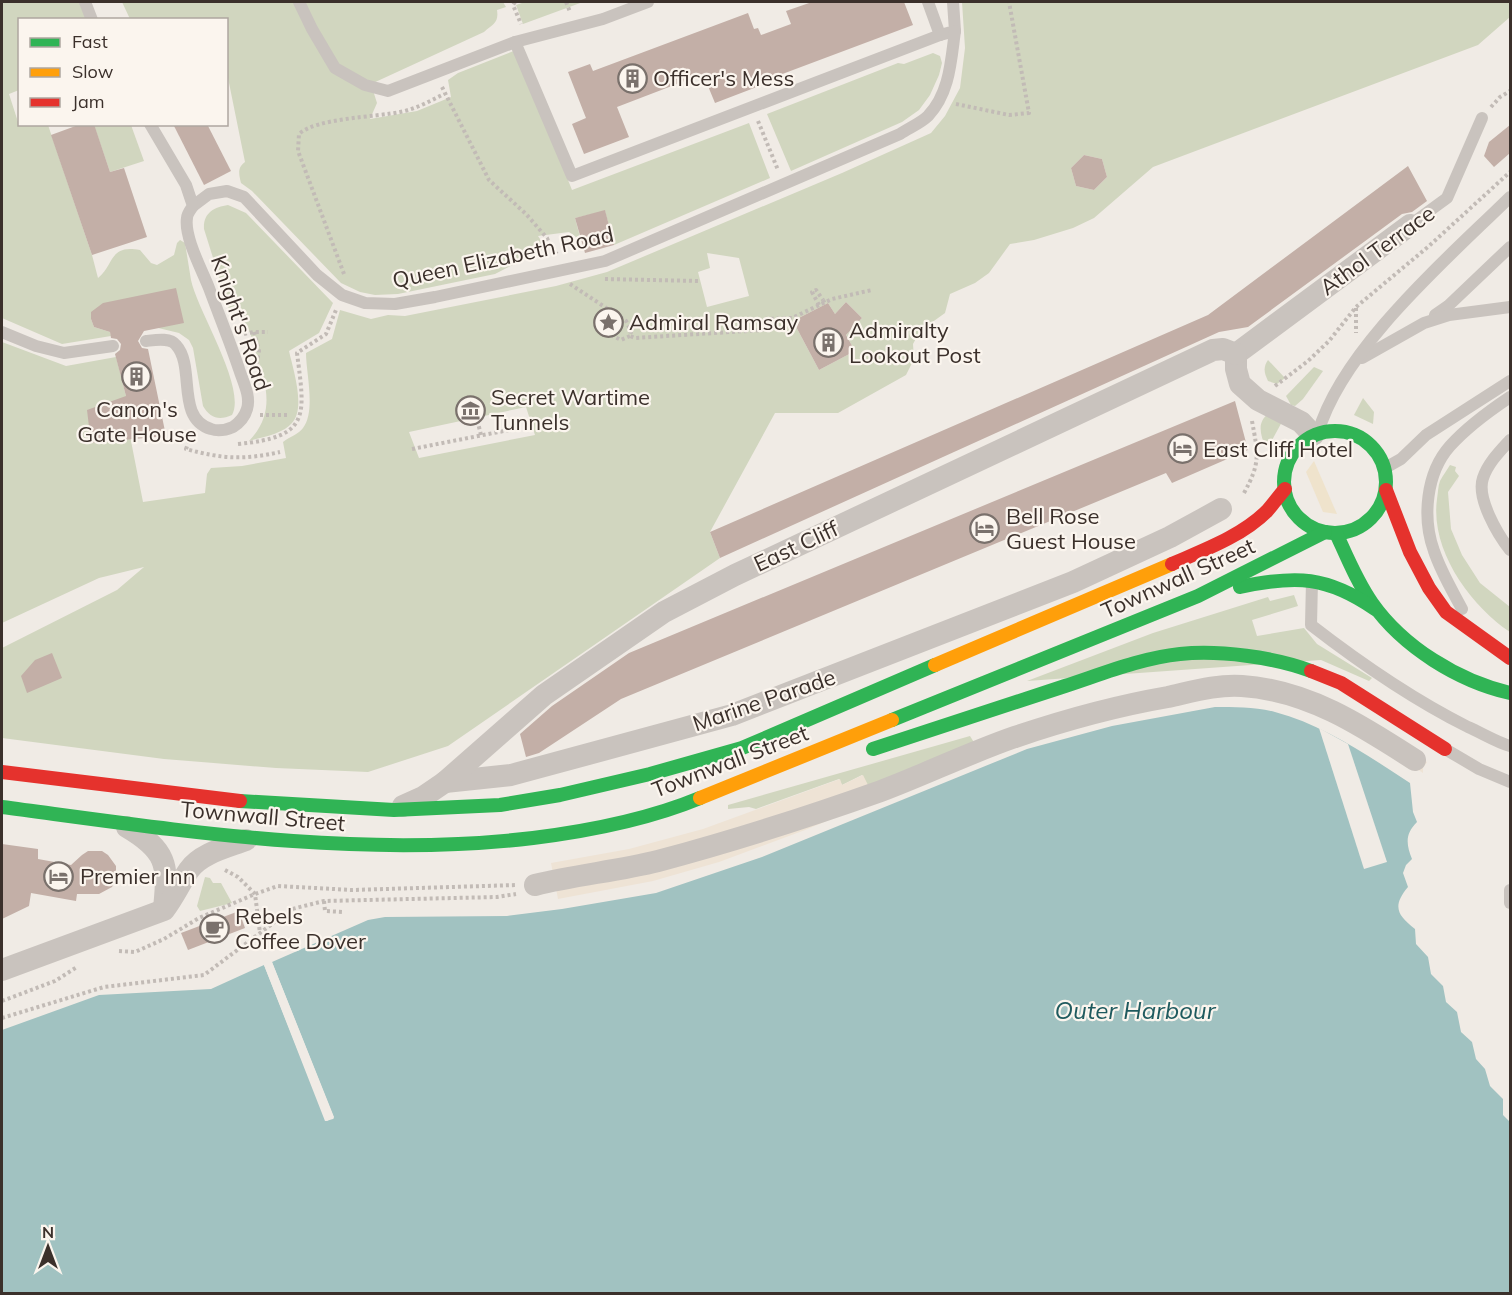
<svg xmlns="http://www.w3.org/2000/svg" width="1512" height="1295" viewBox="0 0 1512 1295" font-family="Mulish,sans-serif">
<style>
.green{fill:#d1d6bf;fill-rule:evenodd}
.sand{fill:#efe3cc}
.plaza{fill:#eee3d5}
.water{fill:#a1c2c1}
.pier{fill:#f0ebe5}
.building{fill:#c3afa7}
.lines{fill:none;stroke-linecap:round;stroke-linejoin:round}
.path{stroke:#c2bbb6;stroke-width:4;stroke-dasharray:3 3;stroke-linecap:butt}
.lane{stroke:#c9c3be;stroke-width:12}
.street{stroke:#c9c3be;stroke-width:22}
.fast{stroke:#30b455;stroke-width:14}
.slow{stroke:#ff9f0a;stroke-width:14}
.jam{stroke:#e5322d;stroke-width:14}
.path-bridge{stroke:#c2bbb6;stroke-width:4;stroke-dasharray:3 3;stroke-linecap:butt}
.labels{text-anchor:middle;stroke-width:4.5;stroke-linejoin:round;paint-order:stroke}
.poi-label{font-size:22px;fill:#3b302b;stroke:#fbf5ee;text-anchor:start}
.street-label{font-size:22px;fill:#3b302b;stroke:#fbf5ee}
.water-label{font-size:24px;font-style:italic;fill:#1f5a5e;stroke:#fbf5ee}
</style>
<rect width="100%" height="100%" fill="#f0ebe5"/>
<g class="green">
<path d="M2 2H79L86 19 20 20 19 90 9 94 18 122 20 124 48 125 92 255 98 278C115 264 109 244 140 250L151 263 157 265 174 255 177 243 180 240 185 243C187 255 189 268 191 280 197 310 247 388 232 415 219 421 210 418 203 406L193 348 189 340 179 333 92 312 91 319 94 327 110 332 111 336 62 344 2 318Z"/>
<path d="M122 2H503L506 7 497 10C499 23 493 24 484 32L371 84 377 103 370 119 417 111 451 97 448 80 458 73 516 50 572 190 749 123 770 178 614 245 605 211 575 218 580 237H576L569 232 538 236 546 248 495 274 398 294 375 295 360 292 341 283 252 191 241 183C239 174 237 168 245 162L227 73 226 20 130 19Z"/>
<path d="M525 2H583L523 24 516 5Z"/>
<path d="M962 2H1510V17L1478 45 1153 167 1094 218 1073 228 1034 240 1010 244 989 273 975 283 950 294 945 313 920 331 913 344 914 359 906 375 838 413H775L710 532 720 558 448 746 368 772 276 768 164 759 2 738V648L117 590 144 567 99 578 2 623V342L66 366 116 357 126 396 131 441 143 502 205 493 207 474 211 468 242 466 286 458 283 442C289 437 299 434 303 428 316 411 306 373 306 353L332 339 340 310 371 319 388 315 405 316 556 286 607 272 842 173 931 133 945 116 960 88 965 48ZM1084 155 1102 159 1107 177 1094 190 1076 186 1071 168ZM707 253 739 258 749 296 707 307 698 272 710 268ZM846 302 862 318 846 335 855 351 819 370 793 321 828 303 835 314ZM526 407 535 435 419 458 409 432Z"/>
<path d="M933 53 940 56 942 63 939 75 930 95 919 110 902 122 791 171 767 114 898 63 904 64Z"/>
<path d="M94 125H131L144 161 110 172Z"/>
<path d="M228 205 246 213 333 303 319 333 289 351C293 369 306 408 292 423 283 434 262 437 249 441 274 415 268 388 257 357 254 347 252 334 246 325 242 318 234 316 229 309L204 229C203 213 214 207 228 205Z"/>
<path d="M1268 360 1285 378 1277 384 1268 381C1264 373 1263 367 1268 360Z"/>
<path d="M1314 367 1323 371 1303 399 1295 406 1291 405 1286 396Z"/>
<path d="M1363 398 1374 412 1373 424 1354 415Z"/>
<path d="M1269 413 1283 420 1271 442 1265 447C1261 434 1256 423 1269 413Z"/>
<path d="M1450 465 1456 467 1455 471 1459 476 1448 492 1451 529 1462 555 1480 583 1510 607V632C1470 605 1430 550 1437 499 1438 493 1438 486 1440 481 1443 475 1447 470 1450 465Z"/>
<path d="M1294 595 1298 606 1252 620 1257 636 1304 628 1317 644 1372 678 1369 681 1321 660 1027 681 1153 633 1268 597 1270 601Z"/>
<path d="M970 736 975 744 869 789 862 775 842 785 839 779 756 809 749 807 728 809V805Z"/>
<path d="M205 877 210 878 213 883H221L232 903 200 911 197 906Z"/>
</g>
<path class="sand" d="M1314 461 1337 514 1323 512 1306 472Z"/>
<path class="plaza" d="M1221 680H1259L1288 688 1346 709 1373 724 1427 762 1423 768V773L1356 729 1324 714 1301 705 1264 696 1231 693 1106 717 1032 736 805 830 719 862 653 881 558 899 551 863 629 849 703 829 840 779 842 785 863 775 870 789 1006 732 1083 707 1173 688Z"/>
<path class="water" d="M1215 707C1235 707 1255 707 1275 712 1324 725 1367 755 1410 783L1413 812 1417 822C1405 834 1406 844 1412 859L1406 865 1403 873 1408 887C1392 906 1397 915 1415 929L1416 944 1428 957 1431 974 1443 986 1446 1002 1457 1012 1461 1032 1472 1042 1476 1059 1485 1069 1490 1086 1503 1099V1115L1510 1122V1293L2 1294V1030L99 995 211 989 264 965 325 1121H327L334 1117 272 962 368 920 385 917 507 916 562 909 656 893 762 857 1027 749 1112 726Z"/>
<g class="pier">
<path d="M1319 728 1348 744 1387 862 1364 869Z"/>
<path d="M272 962 334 1118 333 1119 326 1121 264 965 267 964 328 1118 330 1117 270 963Z"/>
</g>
<g class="building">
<path d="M812 2H904L913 25 777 76 778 79 715 103 703 74 617 107 629 137 584 154 572 124 586 118 568 72 590 64 593 71 748 13 754 29 758 28 761 35 791 24 786 11Z"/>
<path d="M81 124H94L110 172 124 168 147 237 92 255 51 135Z"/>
<path d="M173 124H207L231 171 204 185Z"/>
<path d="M1510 125V153L1494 167 1484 156 1489 142Z"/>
<path d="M1084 155 1102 159 1107 177 1094 190 1076 186 1071 168Z"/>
<path d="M1408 166 1427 201 1412 212 1402 214 1248 327 1219 332 720 558 710 532 1208 315Z"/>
<path d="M605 210 614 245 585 253 575 218Z"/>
<path d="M176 288 184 323 144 331 138 341 142 348 148 349 166 436 91 443 87 410 126 396 115 354 120 350 121 344 117 339 111 338 110 332 94 327 91 319V312L103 303Z"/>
<path d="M846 302 862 318 846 335 855 351 819 370 793 321 828 303 835 314Z"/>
<path d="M1235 401 1248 450 1172 483 1166 473 621 699 539 753 526 757 520 734 552 706 629 653Z"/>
<path d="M52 653 62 678 27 693 21 676 35 660Z"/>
<path d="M2 844 38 849V859L71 865 82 855 88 851H102L108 855 116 866V880L112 887 99 894H77L76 901 31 893 29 906 2 919Z"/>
<path d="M239 911 245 928 188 950 181 933Z"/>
</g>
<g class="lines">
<g class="path">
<path d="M515 2 513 5 521 24"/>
<path d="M566 2 570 12"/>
<path d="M442 87 489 180 526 214 547 238 551 248 557 254"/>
<path d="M956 104 1009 115 1029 113 1009 2"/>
<path d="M1491 107 1500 97 1510 91"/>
<path d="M758 121 778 170"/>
<path d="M574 251 577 244 580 243"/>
<path d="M344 274 298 151 299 134C316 118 376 117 400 112 416 109 430 101 444 94"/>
<path d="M605 279 698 281"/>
<path d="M570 284 626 321 631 331 630 336 635 338 762 330 764 319 792 318 832 299 872 290"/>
<path d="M819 305 812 292 816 290 823 300"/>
<path d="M1356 308V333"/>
<path d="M254 332 259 351 256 366"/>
<path d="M244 334 254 332H268"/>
<path d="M611 335 621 340 630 336"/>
<path d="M1275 386 1308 361 1329 341 1356 307 1429 246 1510 172"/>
<path d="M473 403 481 435"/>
<path d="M260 415H289"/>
<path d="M191 435 186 449C222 459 244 460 280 452"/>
<path d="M238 444C311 437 305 416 297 353L326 334 336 310"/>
<path d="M412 449 519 428"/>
<path d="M1244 493C1261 462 1258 454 1252 421"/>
<path d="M225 870 238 877 255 894 260 933"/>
<path d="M324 901 325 911 343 912"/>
<path d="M119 951 135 952 164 939 199 918 255 894 278 886 352 890 517 885"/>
<path d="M2 1001 55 981 77 967"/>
<path d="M2 1018 104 987 204 975 292 909 324 901 497 897 516 894"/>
</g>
<g class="lane">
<path d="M85 2 92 20"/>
<path d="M299 2 312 29 335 68 365 85 388 91 515 42 603 19 648 2"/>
<path d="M928 2 940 35"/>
<path d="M515 42 572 176 940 35 955 31 953 2"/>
<path d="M193 206 209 194 227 191 244 197 317 275 342 295 365 303 395 304 435 297 605 261 900 134C909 128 921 123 928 116 950 93 951 60 955 31"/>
<path d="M1410 225 1447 198 1482 118"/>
<path d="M1435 315 1448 306 1510 247"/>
<path d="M2 332 36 346 64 353 113 346"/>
<path d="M146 341C155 340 170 337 176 345 196 367 175 418 211 429 219 432 226 430 233 427 239 423 245 416 247 409 251 396 243 382 239 369 230 342 219 315 209 288 202 270 184 237 187 218 187 214 191 209 193 206L186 185 150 124"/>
<path d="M1362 358 1424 323 1449 315 1510 307"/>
<path d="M1318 433C1342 349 1448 258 1510 197"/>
<path d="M1510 440C1500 451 1488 463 1483 478 1476 498 1498 535 1510 550"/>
<path d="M1385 468 1401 459 1426 435 1510 381"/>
<path d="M1312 581 1311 625C1360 663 1412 699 1468 727 1482 733 1496 742 1510 746"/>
<path d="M1462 609C1452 590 1441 572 1434 551 1422 518 1426 473 1450 446 1467 427 1489 411 1510 397"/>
<path d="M1445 749 1479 769 1510 782"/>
<path d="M1510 890V903"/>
</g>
<g class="street">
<path d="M1236 354 1410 225"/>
<path d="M1236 354V369L1240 384 1258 400 1301 422 1313 435"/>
<path d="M445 782 511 775 732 715 1073 582 1170 537 1221 509"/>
<path d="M403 806 423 797 445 782 544 695 664 612 735 575 1213 350 1223 349 1236 354"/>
<path d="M127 827C166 850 169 864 164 908"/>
<path d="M535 885C575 875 618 871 658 861 733 841 808 817 881 791 926 774 969 753 1015 737 1065 720 1116 706 1168 697 1191 692 1218 684 1242 686 1307 690 1361 725 1415 760"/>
<path d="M2 970 164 910C174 897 180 883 189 870 201 853 228 847 246 840"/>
</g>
<g class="fast">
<circle cx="1335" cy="482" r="51"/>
<path d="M1336 533C1347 557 1357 582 1372 603 1403 647 1458 681 1510 693"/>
<path d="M1240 587C1296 575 1327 576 1375 609"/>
<path d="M892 720 1198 596 1325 532"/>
<path d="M873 749C937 728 1001 707 1065 686 1102 674 1141 658 1180 654 1219 650 1274 657 1311 671"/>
<path d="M240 801 394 810 500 805 560 795 650 774 742 748 935 665"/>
<path d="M2 807C177 830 356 859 533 838 589 831 647 820 700 798"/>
</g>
<g class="slow">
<path d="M935 665 1172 564"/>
<path d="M700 798 892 720"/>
</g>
<g class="jam">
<path d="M1386 490 1410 552 1429 588 1446 612 1510 658"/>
<path d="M1172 564C1204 550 1242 536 1267 511 1273 504 1279 496 1285 489"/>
<path d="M1311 671 1341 683 1445 749"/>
<path d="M2 772 240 801"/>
</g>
<path class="path-bridge" d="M823 300 825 304"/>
</g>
<defs>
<symbol id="building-ring" viewBox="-11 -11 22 22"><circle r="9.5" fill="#fbf5ee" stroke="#7a716c" stroke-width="1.5"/><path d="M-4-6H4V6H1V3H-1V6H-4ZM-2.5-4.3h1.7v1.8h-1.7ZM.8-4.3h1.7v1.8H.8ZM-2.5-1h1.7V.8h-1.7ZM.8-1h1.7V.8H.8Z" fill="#7a716c"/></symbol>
<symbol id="sight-ring" viewBox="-11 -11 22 22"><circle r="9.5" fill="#fbf5ee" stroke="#7a716c" stroke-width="1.5"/><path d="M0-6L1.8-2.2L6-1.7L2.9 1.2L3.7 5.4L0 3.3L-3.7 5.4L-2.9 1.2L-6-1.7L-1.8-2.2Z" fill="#7a716c"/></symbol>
<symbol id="museum-ring" viewBox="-11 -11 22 22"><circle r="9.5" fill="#fbf5ee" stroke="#7a716c" stroke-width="1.5"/><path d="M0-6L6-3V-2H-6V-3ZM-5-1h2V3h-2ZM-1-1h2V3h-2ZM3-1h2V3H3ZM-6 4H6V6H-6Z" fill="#7a716c"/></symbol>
<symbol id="hotel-ring" viewBox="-11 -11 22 22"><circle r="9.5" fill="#fbf5ee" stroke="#7a716c" stroke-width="1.5"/><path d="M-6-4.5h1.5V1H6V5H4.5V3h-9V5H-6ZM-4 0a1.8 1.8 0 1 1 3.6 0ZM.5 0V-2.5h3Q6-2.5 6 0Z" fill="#7a716c"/></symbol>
<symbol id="cafe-ring" viewBox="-11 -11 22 22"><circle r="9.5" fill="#fbf5ee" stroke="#7a716c" stroke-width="1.5"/><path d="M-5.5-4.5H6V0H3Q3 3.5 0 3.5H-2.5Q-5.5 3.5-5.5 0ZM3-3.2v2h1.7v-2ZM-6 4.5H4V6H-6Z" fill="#7a716c"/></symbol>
</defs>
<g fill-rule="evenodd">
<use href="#building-ring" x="616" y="62" width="33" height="33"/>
<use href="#sight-ring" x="592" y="306" width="33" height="33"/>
<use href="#building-ring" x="812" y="326" width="33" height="33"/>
<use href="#building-ring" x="120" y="360" width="33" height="33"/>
<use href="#museum-ring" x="454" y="394" width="33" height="33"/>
<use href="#hotel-ring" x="1166" y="432" width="33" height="33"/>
<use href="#hotel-ring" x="968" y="512" width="33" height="33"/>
<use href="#hotel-ring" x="42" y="860" width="33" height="33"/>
<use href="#cafe-ring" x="198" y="912" width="33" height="33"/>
</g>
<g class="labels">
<g class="poi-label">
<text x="653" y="86">Officer's Mess</text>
<text x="629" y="330">Admiral Ramsay</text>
<text x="849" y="338">Admiralty<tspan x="849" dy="25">Lookout Post</tspan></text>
<text x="491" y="405">Secret Wartime<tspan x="491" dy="25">Tunnels</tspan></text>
<text x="137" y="417" text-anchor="middle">Canon's<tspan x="137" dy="25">Gate House</tspan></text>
<text x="1203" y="457">East Cliff Hotel</text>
<text x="1006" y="524">Bell Rose<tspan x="1006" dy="25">Guest House</tspan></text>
<text x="80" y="884">Premier Inn</text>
<text x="235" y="924">Rebels<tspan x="235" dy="25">Coffee Dover</tspan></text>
</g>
<g class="street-label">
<text transform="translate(1377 250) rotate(-36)" y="8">Athol Terrace</text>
<text transform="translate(503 257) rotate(-12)" y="8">Queen Elizabeth Road</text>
<text transform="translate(241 323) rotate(71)" y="8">Knight's Road</text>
<text transform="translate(796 546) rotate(-25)" y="8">East Cliff</text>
<text transform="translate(1178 578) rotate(-24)" y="8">Townwall Street</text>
<text transform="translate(764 700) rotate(-19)" y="8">Marine Parade</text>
<text transform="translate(730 761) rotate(-21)" y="8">Townwall Street</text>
<text transform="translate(263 816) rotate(5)" y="8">Townwall Street</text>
</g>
<g class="water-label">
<text x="1135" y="1019">Outer Harbour</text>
</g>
</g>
<rect width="1512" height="1295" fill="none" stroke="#3b302b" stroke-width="6"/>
<rect x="18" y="18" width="210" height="108" fill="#fbf5ee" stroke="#aea6a0" stroke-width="1.5"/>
<rect x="30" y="38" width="30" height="9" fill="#30b455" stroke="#aea6a0" stroke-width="1.5"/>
<text x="72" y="48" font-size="18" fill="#3b302b">Fast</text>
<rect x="30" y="68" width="30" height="9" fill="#ff9f0a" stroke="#aea6a0" stroke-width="1.5"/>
<text x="72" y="78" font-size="18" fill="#3b302b">Slow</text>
<rect x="30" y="98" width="30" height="9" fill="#e5322d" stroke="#aea6a0" stroke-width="1.5"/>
<text x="72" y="108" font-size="18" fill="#3b302b">Jam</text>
<g transform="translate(48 1247)" stroke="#fbf5ee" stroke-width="4.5" paint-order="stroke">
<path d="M0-4.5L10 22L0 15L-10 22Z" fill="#3b302b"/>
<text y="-9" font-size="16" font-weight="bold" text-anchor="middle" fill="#3b302b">N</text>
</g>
</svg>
